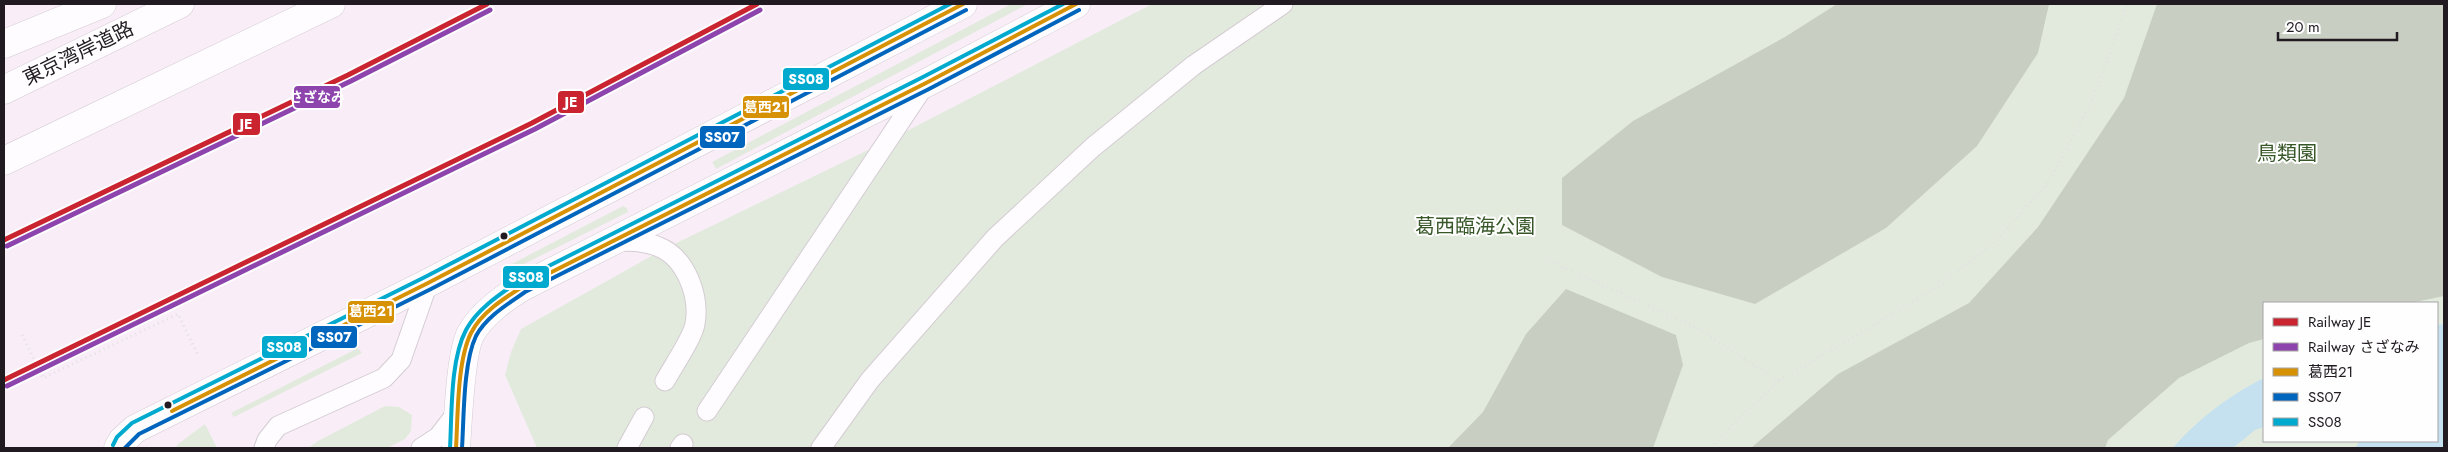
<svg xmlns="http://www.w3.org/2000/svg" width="2448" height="452" viewBox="0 0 2448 452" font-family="Jost,'Noto Sans JP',sans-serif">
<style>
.green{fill:#e2eadd;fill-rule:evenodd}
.forest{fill:#c8cfc2}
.water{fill:#c5e1f0}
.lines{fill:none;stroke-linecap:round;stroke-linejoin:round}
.lane-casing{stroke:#d4ccd3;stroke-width:21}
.secondary-casing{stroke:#d4ccd3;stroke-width:29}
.highway-casing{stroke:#d4ccd3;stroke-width:29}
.path{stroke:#e3e0e3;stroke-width:3;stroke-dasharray:1 4;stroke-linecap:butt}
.lane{stroke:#fefcfe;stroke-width:19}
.secondary{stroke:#fefcfe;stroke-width:28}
.highway{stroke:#fefcfe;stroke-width:28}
.bus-1-casing{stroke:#fefefe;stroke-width:8}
.bus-2-casing{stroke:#fefefe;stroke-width:8}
.bus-3-casing{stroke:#fefefe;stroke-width:8}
.bus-1{stroke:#d79105;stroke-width:4}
.bus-2{stroke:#0065bd;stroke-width:4}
.bus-3{stroke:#00a9ce;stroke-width:4}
.rail-1-casing{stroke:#fefefe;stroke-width:9}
.rail-2-casing{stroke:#fefefe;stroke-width:9}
.rail-1{stroke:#c9242f;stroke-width:5}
.rail-2{stroke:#8e44ad;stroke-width:5}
.bus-dot{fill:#211b21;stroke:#fefefe;stroke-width:2}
.labels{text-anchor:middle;stroke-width:4;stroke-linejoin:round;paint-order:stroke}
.street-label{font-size:20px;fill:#211b21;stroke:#fefefe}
.park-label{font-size:20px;fill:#385729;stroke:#fefefe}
.line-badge{stroke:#fefefe;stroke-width:2}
.badge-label{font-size:14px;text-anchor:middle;font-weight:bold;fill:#fff}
</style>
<rect width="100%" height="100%" fill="#f9eef8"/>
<g class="green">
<path d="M1011 4H1028L716 169 712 162Z"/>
<path d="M1152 4H2444V448H537L505 375 511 352 521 329 664 249 899 135ZM2264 303H2437V441H2264Z"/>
<path d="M623 206 627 208 628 212 506 273 504 268Z"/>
<path d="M358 348 362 353 234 417 231 413Z"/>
<path d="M385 406 399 407 412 415 411 431 405 439 387 448H308L318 441Z"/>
<path d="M205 424 217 448H176L178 444Z"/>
</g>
<g class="forest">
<path d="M1837 4H2049L2038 53 1977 146 1886 228 1755 304 1662 277 1562 225V178L1633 121 1785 37Z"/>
<path d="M2157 4H2444V296L2410 303H2264V339L2249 343 2179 378 2108 440 2105 448H1751L1838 374 1969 303 2038 227 2124 98Z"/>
<path d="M1566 289 1676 335 1683 365 1653 448H1448L1483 412 1526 334Z"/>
</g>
<g class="water">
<path d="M2444 324V448H2355L2360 441H2437V325Z"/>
<path d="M2264 378V427L2255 430 2233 448H2173C2197 420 2231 394 2264 378Z"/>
</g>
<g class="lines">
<defs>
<g id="lane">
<path d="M617 241C632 241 645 241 659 247 686 258 700 296 695 324 693 337 672 368 665 381"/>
<path d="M707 411 924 86"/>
<path d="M264 448 267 440 278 426 384 378 401 360 428 283"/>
<path d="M421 448 438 437 459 410"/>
<path d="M627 448 644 417"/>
<path d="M680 448 683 444"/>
<path d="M821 448 870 380 995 238 1093 147 1194 65 1283 4"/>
</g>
<g id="secondary">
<path d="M118 448 122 441 135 429 428 283 963 4"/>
<path d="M456 448C458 423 460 353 471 333 483 313 503 299 522 287L926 83 1076 4"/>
</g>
<g id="highway">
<path d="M4 44 102 4"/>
<path d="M4 90 180 4"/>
<path d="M4 161 331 4"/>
</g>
</defs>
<use href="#lane" class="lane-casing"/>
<use href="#secondary" class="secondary-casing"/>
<use href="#highway" class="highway-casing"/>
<g class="path">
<path d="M1539 256 1695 327 1779 381"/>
<path d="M22 335 43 378 178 314 198 355"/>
<path d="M1712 448 1735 422 1779 381 1941 285 1999 238 2049 181 2094 97 2127 4"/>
</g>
<use href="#lane" class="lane"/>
<use href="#secondary" class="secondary"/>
<use href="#highway" class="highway"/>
<defs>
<g id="bus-1">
<path d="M172 411 428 283 963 4"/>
<path d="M456 448C458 416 457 361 471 333 481 313 503 299 522 287L926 83 1076 4"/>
</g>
<g id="bus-2">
<path d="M125 448 139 434 431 289 966 10"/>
<path d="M462 448C464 418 463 363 476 336 486 317 508 304 525 292L929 89 1079 10"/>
</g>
<g id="bus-3">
<path d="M113 445 117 437 132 423 425 277 950 4"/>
<path d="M450 448C452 414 450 360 466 330 477 309 500 294 519 281L923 77 1063 4"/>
</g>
</defs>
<use href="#bus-1" class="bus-1-casing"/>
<use href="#bus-2" class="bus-2-casing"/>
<use href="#bus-3" class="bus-3-casing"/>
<use href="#bus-1" class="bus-1"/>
<use href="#bus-2" class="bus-2"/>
<use href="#bus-3" class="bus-3"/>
<defs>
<g id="rail-1">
<path d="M4 240 348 75 487 4"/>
<path d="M4 380 532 123 757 4"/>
</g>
<g id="rail-2">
<path d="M7 246 351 81 490 10"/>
<path d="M7 386 535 129 760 10"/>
</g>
</defs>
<use href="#rail-1" class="rail-1-casing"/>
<use href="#rail-2" class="rail-2-casing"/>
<use href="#rail-1" class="rail-1"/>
<use href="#rail-2" class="rail-2"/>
</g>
<g class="bus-dot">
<circle cx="504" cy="236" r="4.5"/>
<circle cx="168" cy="405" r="4.5"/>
</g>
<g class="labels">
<g class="street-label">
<text transform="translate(78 53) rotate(-26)" y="7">東京湾岸道路</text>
</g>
<g class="park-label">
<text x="2287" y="160">鳥類園</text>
<text x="1475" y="233">葛西臨海公園</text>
</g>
</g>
<g class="line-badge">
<rect x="782" y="67" width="48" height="24" rx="5" fill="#00a9ce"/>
<rect x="293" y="85" width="48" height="24" rx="5" fill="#8e44ad"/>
<rect x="557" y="90" width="28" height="24" rx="5" fill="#c9242f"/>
<rect x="742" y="95" width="48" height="24" rx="5" fill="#d79105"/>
<rect x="232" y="112" width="29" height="24" rx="5" fill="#c9242f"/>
<rect x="699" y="125" width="47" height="24" rx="5" fill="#0065bd"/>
<rect x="502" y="265" width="48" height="24" rx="5" fill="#00a9ce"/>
<rect x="347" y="300" width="48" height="24" rx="5" fill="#d79105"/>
<rect x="310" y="325" width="48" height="24" rx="5" fill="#0065bd"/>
<rect x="261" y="335" width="47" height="24" rx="5" fill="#00a9ce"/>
</g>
<g class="badge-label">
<text x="806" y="84">SS08</text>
<text x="317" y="102">さざなみ</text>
<text x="571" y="107">JE</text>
<text x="766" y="112">葛西21</text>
<text x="246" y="129">JE</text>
<text x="722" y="142">SS07</text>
<text x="526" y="282">SS08</text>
<text x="371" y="316">葛西21</text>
<text x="334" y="342">SS07</text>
<text x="284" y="352">SS08</text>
</g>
<rect width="2448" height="452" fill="none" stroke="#211b21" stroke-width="10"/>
<rect x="2263" y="302" width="175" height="140" fill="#fefefe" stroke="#a6a3a6"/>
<rect x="2273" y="318" width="25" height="8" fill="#c9242f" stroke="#a6a3a6"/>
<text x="2308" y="327" font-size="15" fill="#211b21">Railway JE</text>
<rect x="2273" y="343" width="25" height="8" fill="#8e44ad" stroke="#a6a3a6"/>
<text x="2308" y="352" font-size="15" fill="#211b21">Railway さざなみ</text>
<rect x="2273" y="368" width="25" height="8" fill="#d79105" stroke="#a6a3a6"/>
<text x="2308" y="377" font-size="15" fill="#211b21">葛西21</text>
<rect x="2273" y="393" width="25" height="8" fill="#0065bd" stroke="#a6a3a6"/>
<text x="2308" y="402" font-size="15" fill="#211b21">SS07</text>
<rect x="2273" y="418" width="25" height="8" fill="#00a9ce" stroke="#a6a3a6"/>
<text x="2308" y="427" font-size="15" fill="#211b21">SS08</text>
<path d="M2278 32v8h119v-8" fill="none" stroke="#211b21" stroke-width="2.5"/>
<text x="2286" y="32" font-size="15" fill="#211b21" stroke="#fefefe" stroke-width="4" paint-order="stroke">20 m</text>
</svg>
